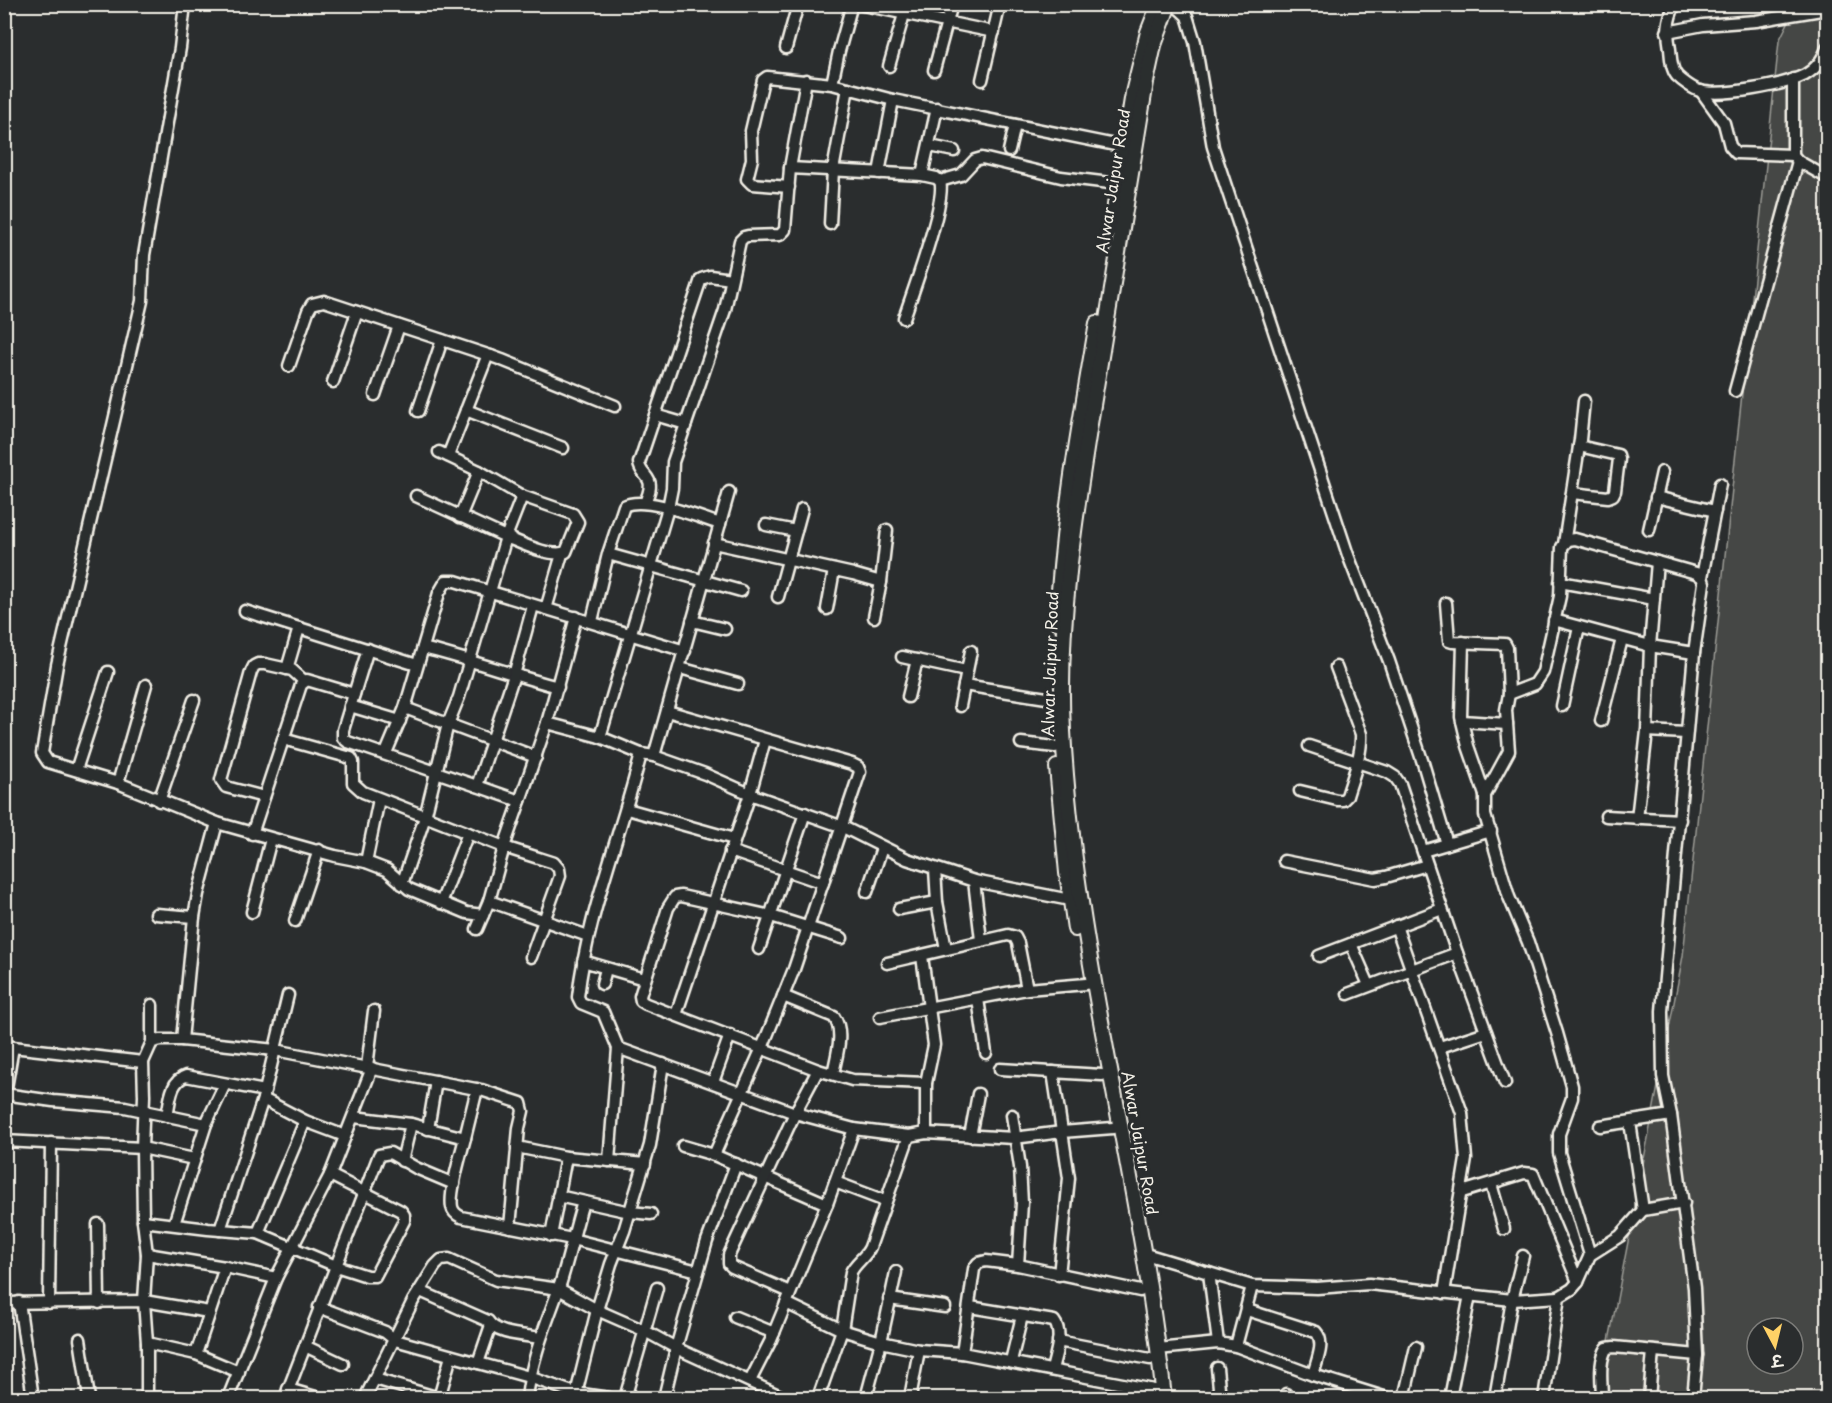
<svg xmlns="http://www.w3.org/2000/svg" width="1832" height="1403" viewBox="0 0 1832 1403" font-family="'Playpen Sans','Playpen Sans Deva',sans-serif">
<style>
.green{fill:#444645;stroke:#9c9c96;stroke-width:1.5;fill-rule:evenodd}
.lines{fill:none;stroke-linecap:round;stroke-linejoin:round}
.minor-casing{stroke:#f4f1e8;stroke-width:15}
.major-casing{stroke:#f4f1e8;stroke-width:18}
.minor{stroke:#2a2d2e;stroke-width:10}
.major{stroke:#2a2d2e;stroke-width:14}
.labels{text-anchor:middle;stroke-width:6;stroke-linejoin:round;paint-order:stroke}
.street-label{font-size:16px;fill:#f4f1e8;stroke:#2a2d2e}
</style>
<rect width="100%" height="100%" fill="#2a2d2e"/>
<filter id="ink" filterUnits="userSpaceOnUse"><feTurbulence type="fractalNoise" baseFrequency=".0167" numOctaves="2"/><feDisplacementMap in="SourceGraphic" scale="12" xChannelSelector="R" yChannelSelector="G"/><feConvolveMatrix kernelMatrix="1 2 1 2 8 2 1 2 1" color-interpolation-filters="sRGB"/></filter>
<g filter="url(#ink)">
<path class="green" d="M1797 5H1827V1398H1598L1683 956 1779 41ZM1757 1328H1793V1364H1757Z"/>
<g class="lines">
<defs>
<g id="minor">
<path d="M185 4 180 48 144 255 142 301 57 665 42 753 48 762 118 783 217 823 335 856 366 862 387 870 409 889 467 913 483 915"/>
<path d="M858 4 994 32"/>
<path d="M1174 4 1187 16 1195 42 1213 147 1348 555 1389 661 1423 763 1447 844"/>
<path d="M1675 4C1667 21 1667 32 1670 49 1671 58 1671 69 1677 76 1682 81 1693 89 1700 91 1722 97 1785 85 1805 75 1817 68 1823 59 1828 46"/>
<path d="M1667 32 1703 25 1756 21 1827 9"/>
<path d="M786 48 798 4"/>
<path d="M889 66 907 4"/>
<path d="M934 70 952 4"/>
<path d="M1793 79V155L1798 161 1828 178"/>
<path d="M982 80 1000 4"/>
<path d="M832 84 839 51 852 4"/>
<path d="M1701 91 1724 123 1730 146 1736 153 1793 155"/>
<path d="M930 146 954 151"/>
<path d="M1009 151 1015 125"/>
<path d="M790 168 922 175 936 178 940 181C947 199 912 295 904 318"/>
<path d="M879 173 893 100"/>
<path d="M922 175 937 108"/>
<path d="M940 181 961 175 975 160 982 158 1061 177 1118 184"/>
<path d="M789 187 752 184 747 179 752 159 751 131 763 80 767 77 832 84 893 100 1125 147"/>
<path d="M830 224 833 170 848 88"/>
<path d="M289 366 308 311 312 304 324 301 491 356"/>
<path d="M333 382 357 312"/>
<path d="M1735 391 1798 161"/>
<path d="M375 395 399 326"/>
<path d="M466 410 563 448"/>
<path d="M418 411 442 340"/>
<path d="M655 415 686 424"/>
<path d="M448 456 487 357 491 356 502 360 615 406"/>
<path d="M1572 493 1608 497 1613 495 1615 491 1619 459 1618 455 1579 446"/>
<path d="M416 496 506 537 522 496 479 471 439 452"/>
<path d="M1656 497 1715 511"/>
<path d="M645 503C647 497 652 488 649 481 646 474 640 472 639 463L701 279 710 276 731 279"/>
<path d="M460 517 479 471"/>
<path d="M766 525 796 531"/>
<path d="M1649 530 1662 472"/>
<path d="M714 543 853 574 881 582"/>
<path d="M1564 544 1580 440 1584 401"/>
<path d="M608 554 741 591"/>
<path d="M1702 577 1720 484"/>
<path d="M1560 582 1654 599"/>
<path d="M778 597 802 509"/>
<path d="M1446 603 1449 641 1452 642 1505 644 1507 648 1509 694"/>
<path d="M546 609 562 554"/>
<path d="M827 609 834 570"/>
<path d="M245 611 417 665"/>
<path d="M874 617 881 582 887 530"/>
<path d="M1554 620 1650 646 1657 562"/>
<path d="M592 621 608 554 624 506C644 495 698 517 720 524"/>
<path d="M692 621 725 629"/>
<path d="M1463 642 1461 717 1468 746 1485 795"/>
<path d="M423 648C469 659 512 675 558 687"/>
<path d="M368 649 343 730V738L348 742 477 786 514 675 533 606"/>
<path d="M902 657 966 671"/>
<path d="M680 668 738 684"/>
<path d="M287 669 299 628"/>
<path d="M964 685 1053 699"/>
<path d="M908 697 917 660"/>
<path d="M350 706 400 721"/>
<path d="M960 706 971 651"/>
<path d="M1562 706 1579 627"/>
<path d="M405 708 536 757"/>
<path d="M667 711 852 764 858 767 860 772 794 969 762 1048 714 1155"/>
<path d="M1462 721 1507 724"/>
<path d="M1601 721 1622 639"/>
<path d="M547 723 600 737 641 754 654 756 705 774 750 794 843 827 907 859 974 881 1070 900"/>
<path d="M1647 731 1686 733"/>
<path d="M600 737 668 508 672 488 673 462 725 310 740 241 744 237 748 236 780 235 785 230 790 168 806 80"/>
<path d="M283 739 351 758 353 762V783L363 792 504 847 554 863 559 869 560 876 531 957"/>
<path d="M1021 743 1055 747"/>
<path d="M1309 746 1387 772 1395 777 1400 784 1457 953 1505 1083"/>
<path d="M386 753 405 708 439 593 446 581H455L685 651"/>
<path d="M654 756 729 492"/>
<path d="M76 770 108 672"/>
<path d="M118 783 146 685"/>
<path d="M477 786 520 801"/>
<path d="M1300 791 1337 800H1343L1347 796C1353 776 1362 755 1361 734L1336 667"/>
<path d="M264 797 226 787 221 780 251 672 254 666 258 664H265L292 670 304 681"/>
<path d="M159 801 194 700"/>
<path d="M627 809 734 839"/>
<path d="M1606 816 1680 820"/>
<path d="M1637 819 1647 731 1650 646 1694 653"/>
<path d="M252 834 301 685 307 680 354 694"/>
<path d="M730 851 823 883"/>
<path d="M1423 851 1491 831"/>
<path d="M1284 861 1375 879 1386 877 1427 865"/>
<path d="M366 862 379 799"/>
<path d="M935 869 937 902 946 949"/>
<path d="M974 881 981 940"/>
<path d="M402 884 425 817 448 724 459 697 506 537C521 543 551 558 566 552L578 522 573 514 522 496"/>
<path d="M867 892 882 848"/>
<path d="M489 901 588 936"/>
<path d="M441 903 468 833"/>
<path d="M899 909 937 902"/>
<path d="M252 912 271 839"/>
<path d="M156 914 194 917"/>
<path d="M295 921 319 850"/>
<path d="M1396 926 1462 1113 1466 1159 1444 1293"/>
<path d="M477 929 489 901 504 847 547 723 576 617"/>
<path d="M842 938 771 916 681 896 675 897 668 908 640 996 641 1001 646 1004 818 1070 852 1080 926 1083"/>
<path d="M1351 944 1369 985"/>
<path d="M759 949 805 813"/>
<path d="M922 956 934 1045 926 1083V1133"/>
<path d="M1319 956 1442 909"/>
<path d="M583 961 644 979"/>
<path d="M887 963 1008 935 1015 937 1018 943 1027 989"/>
<path d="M602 984 606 969"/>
<path d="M1348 994 1457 953"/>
<path d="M783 996 834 1017C845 1032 836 1057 833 1074"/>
<path d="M978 999 986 1053"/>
<path d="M676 1015 750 794 765 740"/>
<path d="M880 1017 1027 989 1086 984"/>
<path d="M182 1040 194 917 198 894 217 823"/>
<path d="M152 1042V1005"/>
<path d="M4 1046 143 1062"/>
<path d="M1440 1047 1486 1032"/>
<path d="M618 1048 795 1113 854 1129 909 1136 926 1133 1014 1138 1062 1132 1113 1128"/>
<path d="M367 1067 374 1011"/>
<path d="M1000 1069 1102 1075"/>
<path d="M1053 1072 1069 1178 1059 1275"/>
<path d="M713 1082 730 1035"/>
<path d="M4 1094 53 1101 125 1107 206 1124"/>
<path d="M5 1094 13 1047"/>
<path d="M263 1099 305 1121 345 1136"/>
<path d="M1012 1115 1020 1167 1022 1203 1018 1265"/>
<path d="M167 1116C170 1102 170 1081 186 1076L265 1091"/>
<path d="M354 1117 411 1124 465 1138C461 1154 449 1192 452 1207 453 1212 457 1215 461 1217L572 1239 698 1271"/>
<path d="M1630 1122 1643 1210"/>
<path d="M1600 1126 1671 1115"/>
<path d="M428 1129 436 1081"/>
<path d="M970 1136 978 1094"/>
<path d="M465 1138 477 1089"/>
<path d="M4 1141 142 1148 194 1159"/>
<path d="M683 1146 714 1155 827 1204"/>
<path d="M517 1147 566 1157 645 1164"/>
<path d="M402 1161 411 1124"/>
<path d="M609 1161 618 1048 603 1012 581 1003 578 997C587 915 621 834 641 754"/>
<path d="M835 1182 885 1201"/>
<path d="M1491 1184 1504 1229"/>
<path d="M1462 1192 1524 1173 1533 1174 1578 1282"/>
<path d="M558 1196 630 1212 651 1214"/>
<path d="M143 1221 208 1229 258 1233 336 1266 367 1276H375L404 1221V1215L401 1211 330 1175"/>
<path d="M98 1224 99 1303"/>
<path d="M174 1224 206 1124 225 1084"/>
<path d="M220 1230 263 1099 288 995"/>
<path d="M258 1233 305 1121"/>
<path d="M551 1236 566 1157"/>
<path d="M1142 1253 1252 1286 1317 1288 1369 1284 1512 1300 1559 1297"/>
<path d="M147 1254 225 1267 276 1278"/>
<path d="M1590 1255 1559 1153V1134L1572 1098V1086L1557 1033 1528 942 1509 897 1485 815V795L1509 751 1506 710 1509 694 1535 684 1543 672 1560 596 1562 547 1568 540 1575 539 1696 573 1702 577 1704 583 1694 653 1662 1011 1663 1076 1671 1115 1694 1288 1697 1355 1693 1398"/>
<path d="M1209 1273 1218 1343"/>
<path d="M420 1291 488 1321C496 1335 525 1335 540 1338"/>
<path d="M790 1292 732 1267 729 1264V1255L795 1113 818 1070"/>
<path d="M889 1299 945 1307"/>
<path d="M19 1302 33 1398"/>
<path d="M4 1303 144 1301 209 1312"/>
<path d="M49 1303 51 1143"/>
<path d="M786 1303 842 1330 881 1342 919 1350 962 1353 1154 1390"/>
<path d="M319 1307 385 1332 395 1340 529 1377 575 1393 609 1398"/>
<path d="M970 1307 1054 1321C1064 1334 1055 1355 1052 1370"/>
<path d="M1247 1310 1316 1332C1326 1343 1316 1362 1313 1375"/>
<path d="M735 1317 774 1333"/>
<path d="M80 1339 89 1398"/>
<path d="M1058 1341 1150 1359"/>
<path d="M147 1343 196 1354 239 1372"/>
<path d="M305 1346 343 1364"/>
<path d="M1236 1346 1252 1286"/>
<path d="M1158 1349 1218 1343 1236 1346 1313 1375 1387 1398"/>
<path d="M962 1353 974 1269 978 1263 986 1261 1018 1265 1140 1291"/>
<path d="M196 1354 225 1267"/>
<path d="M1011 1361 1022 1316"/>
<path d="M478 1363 491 1325"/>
<path d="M1217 1368 1220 1398"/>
<path d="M375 1379 439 1398"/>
<path d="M750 1381 771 1340 827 1204 854 1129"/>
<path d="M288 1389 319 1398"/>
<path d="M143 1398H169"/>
<path d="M147 1398V1343L144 1301 147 1254 143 1221 142 1148 144 1096 143 1062 152 1042 161 1040H182L275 1050 481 1090 521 1103 523 1111 519 1128 510 1227"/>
<path d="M228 1398 276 1278 330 1175 372 1068"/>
<path d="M285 1398 379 1155 390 1153 416 1168 454 1184"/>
<path d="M365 1398 413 1301 435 1266 441 1260 449 1259 496 1280 559 1289 597 1310 645 1331 676 1348 785 1398"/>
<path d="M439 1398 451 1356"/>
<path d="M527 1398C531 1361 545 1327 558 1291 568 1262 574 1231 583 1202"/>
<path d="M575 1398 597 1310 611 1264 624 1231 650 1145 663 1064"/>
<path d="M625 1398 657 1288"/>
<path d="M664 1398 676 1348 707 1241 736 1164"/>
<path d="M818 1398 842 1330 851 1272C856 1262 866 1257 870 1247L909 1136"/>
<path d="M866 1398 881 1342 896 1272"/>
<path d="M910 1398 919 1350"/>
<path d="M1220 1398 1248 1397"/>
<path d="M1285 1398 1286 1394"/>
<path d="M1404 1398 1416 1347"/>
<path d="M1450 1398 1470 1295"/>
<path d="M1495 1398 1512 1300 1523 1256"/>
<path d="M1544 1398 1559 1297 1572 1289 1578 1282 1590 1255 1620 1236 1643 1210 1684 1203"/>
<path d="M1602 1398C1602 1383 1598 1361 1607 1348L1614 1347 1697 1355"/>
<path d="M1649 1398 1653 1351"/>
</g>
<g id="major">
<path d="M1111 230 1133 93 1148 32 1159 4"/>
<path d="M1057 622C1062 521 1080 422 1097 323"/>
<path d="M1057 767 1067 873 1075 929"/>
<path d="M1164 1398C1140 1175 1075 956 1063 731 1057 623 1077 505 1094 399 1111 293 1128 187 1146 82L1154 45 1169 4"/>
</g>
</defs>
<use href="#minor" class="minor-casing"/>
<use href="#major" class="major-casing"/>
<use href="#minor" class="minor"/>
<use href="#major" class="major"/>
</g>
</g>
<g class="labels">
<g class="street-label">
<text transform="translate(1113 181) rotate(-81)" y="6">Alwar Jaipur Road</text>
<text transform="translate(1050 664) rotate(-88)" y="6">Alwar Jaipur Road</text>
<text transform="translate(1140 1143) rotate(80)" y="6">Alwar Jaipur Road</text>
</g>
</g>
<rect width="1832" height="1403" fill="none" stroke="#2a2d2e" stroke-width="24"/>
<rect x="12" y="12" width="1808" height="1379" fill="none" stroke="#f4f1e8" stroke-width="2" filter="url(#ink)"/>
<g transform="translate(1775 1346) rotate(173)"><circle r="28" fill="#2a2d2e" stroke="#7b7b78" stroke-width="1.5"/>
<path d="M0-4.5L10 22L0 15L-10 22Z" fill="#ffd166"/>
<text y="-9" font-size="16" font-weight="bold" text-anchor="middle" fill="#f4f1e8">उ</text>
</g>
</svg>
